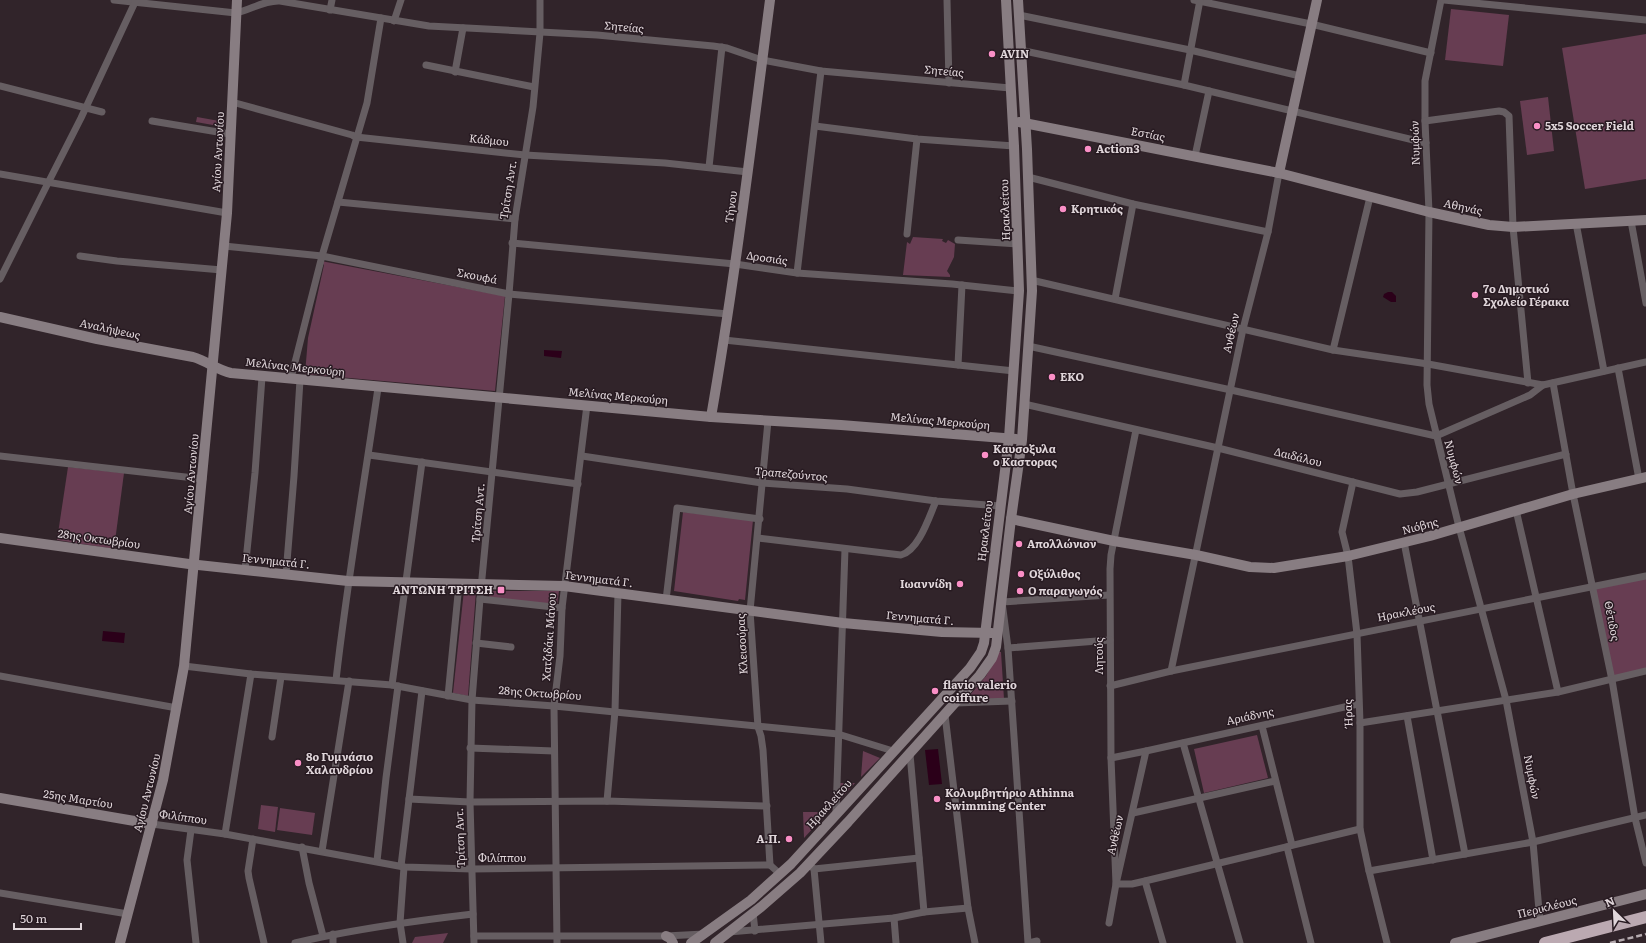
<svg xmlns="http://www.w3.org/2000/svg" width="1646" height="943" viewBox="0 0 1646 943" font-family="Literata,serif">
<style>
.green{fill:#673d52}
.water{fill:#2b0019}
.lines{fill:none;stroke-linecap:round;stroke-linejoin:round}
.street{stroke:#665e62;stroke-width:7}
.secondary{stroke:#887d82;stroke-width:10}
.highway{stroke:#bba9b1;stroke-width:12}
.rail{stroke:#b5aaaf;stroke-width:2.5;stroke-dasharray:6 3;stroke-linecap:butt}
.poi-dot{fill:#fa8fc6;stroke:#271a21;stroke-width:1.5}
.labels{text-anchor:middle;stroke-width:3;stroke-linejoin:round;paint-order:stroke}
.street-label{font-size:11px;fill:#e0d6da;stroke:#271a21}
.poi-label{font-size:11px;font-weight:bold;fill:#e0d6da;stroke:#271a21;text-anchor:start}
</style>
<rect width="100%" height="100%" fill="#31242a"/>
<g class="green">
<path d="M1451 9 1509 15 1503 66 1445 60Z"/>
<path d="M1646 34V179L1585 189 1562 48Z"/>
<path d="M1548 97 1554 151 1527 155 1520 101Z"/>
<path d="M197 117 225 122 224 127 196 122Z"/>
<path d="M913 237 943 239 942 241 946 243 948 240 955 244 954 257 947 271 950 275V277L903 275 907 242 910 244Z"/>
<path d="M321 261 505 296 495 391 305 374 308 338 324 265Z"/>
<path d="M68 467 124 473 114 549 57 540Z"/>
<path d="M683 512 753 520 745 600 739 599 738 601 674 591Z"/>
<path d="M1646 576V671L1612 680 1593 586Z"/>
<path d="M464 590 476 591 468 696 453 693Z"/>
<path d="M490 591H559L557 605 489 598Z"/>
<path d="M999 652H1001L1004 699 965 701 986 676Z"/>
<path d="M1257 735 1268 778 1204 793 1194 749Z"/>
<path d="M863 751 880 758 861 777Z"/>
<path d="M839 783H855L839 801Z"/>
<path d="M261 805 278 807 275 832 258 829Z"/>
<path d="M280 808 315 813 312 835 277 830Z"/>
<path d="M803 812H828L804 838Z"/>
<path d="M448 933 443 943H412L415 937Z"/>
</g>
<g class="water">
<path d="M1388 292H1392L1396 296V302H1391L1383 297 1384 294Z"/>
<path d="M544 350 562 351 561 358 544 356Z"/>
<path d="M103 631 125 633 124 643 102 641Z"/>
<path d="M938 749 942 784 929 785 925 750Z"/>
</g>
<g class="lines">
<g class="street">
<path d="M114 0 236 13C251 10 264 0 280 1L429 26 597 35 713 46 727 48 762 60 821 71 1010 88"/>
<path d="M947 0 949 83"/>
<path d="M1194 0 1311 24 1431 53"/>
<path d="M1441 0 1425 81V121L1429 212 1427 385 1429 404 1459 527 1506 700 1533 842 1540 922"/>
<path d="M1444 0 1646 20"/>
<path d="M330 10 332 0"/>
<path d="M1019 15 1190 50 1300 76"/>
<path d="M394 21 401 0"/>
<path d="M1020 50 1184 85 1426 143"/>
<path d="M426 65 534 87"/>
<path d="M455 72 463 28"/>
<path d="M1184 85 1200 0"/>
<path d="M0 86 102 112"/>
<path d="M232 102 352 135 356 137 525 155 665 163 748 172"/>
<path d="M152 121 230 134"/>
<path d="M1425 121 1499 111 1504 112 1509 116 1513 227 1528 383"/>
<path d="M815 126 917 139 1014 146"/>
<path d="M1195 156 1209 91"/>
<path d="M709 167 722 47"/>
<path d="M0 174 227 213"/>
<path d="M1028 177 1133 204 1268 232"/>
<path d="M338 202 515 219"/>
<path d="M1631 221 1646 303"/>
<path d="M1576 223 1604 371"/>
<path d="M907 234 917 139"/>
<path d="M958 240 1018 244"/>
<path d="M512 243 735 264 797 273 952 284 1019 291"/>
<path d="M224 246 322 256 509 294 728 314"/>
<path d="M80 256 117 261 222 270"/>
<path d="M797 273 821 71"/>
<path d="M0 279 48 183 81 118 136 0"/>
<path d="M1031 280 1333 350 1428 364 1543 385 1646 362"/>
<path d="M1115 299 1133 204"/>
<path d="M724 340 1014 371"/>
<path d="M1028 346 1231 390 1436 436 1530 395 1543 385"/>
<path d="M1333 350 1370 197"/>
<path d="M958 365 962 285"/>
<path d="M1618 368 1639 479"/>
<path d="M291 378 322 256 367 103 381 18"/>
<path d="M1553 383 1573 494 1612 680 1635 818 1646 863"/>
<path d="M1024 404 1218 448 1400 494 1417 492 1566 454"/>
<path d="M768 421 750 611 758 727 761 736 763 750 770 865"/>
<path d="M1136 430 1111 555 1110 569 1111 758 1116 884H1132L1145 881 1360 829"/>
<path d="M369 455 578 484"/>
<path d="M0 456 203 479"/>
<path d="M582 456 762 483 847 489 936 501 1000 506"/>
<path d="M1353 482 1342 532 1348 556 1357 634 1360 723V829L1369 871 1387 943"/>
<path d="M1516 510 1558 692"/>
<path d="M758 538 901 555C919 550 929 517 936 501"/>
<path d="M1404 542 1465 854"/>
<path d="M245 570 255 473 262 377"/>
<path d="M286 574 294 476 300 380"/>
<path d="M480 599 562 608"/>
<path d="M666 600 677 508 760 519"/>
<path d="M476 643 511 647"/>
<path d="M1008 648 1110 640"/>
<path d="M184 666 251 674 392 685 472 700 554 706 838 734 893 751"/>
<path d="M1171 671 1243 329 1268 232 1279 173"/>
<path d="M0 676 177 708"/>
<path d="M336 680C347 582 364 485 378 388"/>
<path d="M392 685 422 462"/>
<path d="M1110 686 1171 671 1646 576"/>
<path d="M448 696 459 584"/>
<path d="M955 703 1012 701"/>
<path d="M945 715 968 908 975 943"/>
<path d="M1407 716 1433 860"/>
<path d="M1360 723 1558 692 1646 671"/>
<path d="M1262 726 1292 845"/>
<path d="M272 737 281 677"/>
<path d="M1183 743 1240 943"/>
<path d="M470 748 554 751"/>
<path d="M910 754 924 912"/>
<path d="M1111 758 1146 751 1358 704"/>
<path d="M409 799 470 802 607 801 767 806"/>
<path d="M607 801 615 711 618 593"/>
<path d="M836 813 845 549"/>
<path d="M1133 813 1275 781"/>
<path d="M152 824 225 834 404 867 472 869 770 865 780 874"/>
<path d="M191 830 187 860 196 943"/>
<path d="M225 834 251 674"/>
<path d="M253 839 248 871 249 878 264 943"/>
<path d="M302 847 309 883 323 936"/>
<path d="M1287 847 1311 943"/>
<path d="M322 851 349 681"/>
<path d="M377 861 386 778 398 686"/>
<path d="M401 866 422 691"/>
<path d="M812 867 814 869 821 943"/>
<path d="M814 869 919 858"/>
<path d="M1369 871 1533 842 1646 815"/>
<path d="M1145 881 1163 943"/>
<path d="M0 893 128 914"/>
<path d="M753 913 755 931"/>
<path d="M894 918 896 943"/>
<path d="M1109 923 1116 884 1146 751"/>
<path d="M729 932 894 918 924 912 968 908"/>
<path d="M333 934V943"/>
<path d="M474 936H666L704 934"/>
<path d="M295 943C353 929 413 921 473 914"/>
<path d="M403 943 400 923 404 867"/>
<path d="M474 943 470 802 472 700 480 599 509 294 515 219 533 107 540 33V0"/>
<path d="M557 943 554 706 560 656 562 608 587 405"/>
<path d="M1028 943 1008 648 1002 602 1109 595"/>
<path d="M1029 943 1037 941"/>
</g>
<g class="secondary">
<path d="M1019 122 1279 173 1429 212 1489 225 1513 227 1646 220"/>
<path d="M1279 173 1317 0"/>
<path d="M0 317 97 339 193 357C207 361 217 370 231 373L711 417 841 425 1016 439"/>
<path d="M711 417C735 279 752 139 770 0"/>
<path d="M1011 519 1114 541 1196 555 1250 567 1274 568 1348 556 1430 536 1573 494 1646 477"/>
<path d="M0 538 189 564 348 581 564 586 843 623 942 632 992 633"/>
<path d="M0 798 152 824"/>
<path d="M666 936 670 938 673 943"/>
<path d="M120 943 163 780 184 666 227 213 237 0"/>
<path d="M691 943 751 900 791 864 970 668 981 652 984 643 1009 438 1019 291 1014 146 1006 0"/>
<path d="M715 943 761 907 800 873 848 822 980 675 992 658 996 647 1011 519 1022 440 1032 291 1027 149 1018 0"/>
<path d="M1455 943 1646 894"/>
</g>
<path class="highway" d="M1545 943 1646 917"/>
<path class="rail" d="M1610 943 1646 934"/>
</g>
<g class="poi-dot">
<circle cx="992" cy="54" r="4"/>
<circle cx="1537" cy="126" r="4"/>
<circle cx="1088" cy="149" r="4"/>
<circle cx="1063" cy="209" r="4"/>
<circle cx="1475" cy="295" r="4"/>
<circle cx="1052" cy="377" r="4"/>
<circle cx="985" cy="455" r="4"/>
<circle cx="1019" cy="544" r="4"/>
<circle cx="1021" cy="574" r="4"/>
<circle cx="960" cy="584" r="4"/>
<rect x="497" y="586" width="8" height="8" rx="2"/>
<circle cx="1020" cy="591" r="4"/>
<circle cx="935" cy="691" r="4"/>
<circle cx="298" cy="763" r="4"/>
<circle cx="937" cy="799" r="4"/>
<circle cx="789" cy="839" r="4"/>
</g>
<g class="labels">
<g class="street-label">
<text transform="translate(624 27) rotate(5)" y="4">Σητείας</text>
<text transform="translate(944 71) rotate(5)" y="4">Σητείας</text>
<text transform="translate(1148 134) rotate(11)" y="4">Εστίας</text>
<text transform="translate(489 140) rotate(6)" y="4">Κάδμου</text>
<text transform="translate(1415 143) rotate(-92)" y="4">Νυμφών</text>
<text transform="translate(218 152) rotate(-87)" y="4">Αγίου Αντωνίου</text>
<text transform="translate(508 190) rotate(-81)" y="4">Τρίτση Αντ.</text>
<text transform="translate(731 207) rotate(-82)" y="4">Τήνου</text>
<text transform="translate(1463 207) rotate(12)" y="4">Αθηνάς</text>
<text transform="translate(1005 210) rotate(-92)" y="4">Ηρακλείτου</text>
<text transform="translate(767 258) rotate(8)" y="4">Δροσιάς</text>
<text transform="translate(477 276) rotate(11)" y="4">Σκουφά</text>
<text transform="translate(110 329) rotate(12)" y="4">Αναλήψεως</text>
<text transform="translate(1231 333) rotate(-77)" y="4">Ανθέων</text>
<text transform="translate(295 367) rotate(6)" y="4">Μελίνας Μερκούρη</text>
<text transform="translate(618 396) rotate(5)" y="4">Μελίνας Μερκούρη</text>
<text transform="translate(940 421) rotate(5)" y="4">Μελίνας Μερκούρη</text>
<text transform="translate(1298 457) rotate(14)" y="4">Δαιδάλου</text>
<text transform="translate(1454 462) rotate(75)" y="4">Νυμφών</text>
<text transform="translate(191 474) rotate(-85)" y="4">Αγίου Αντωνίου</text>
<text transform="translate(791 474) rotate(5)" y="4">Τραπεζούντος</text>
<text transform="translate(478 513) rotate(-85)" y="4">Τρίτση Αντ.</text>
<text transform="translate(1420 526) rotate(-15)" y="4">Νιόβης</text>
<text transform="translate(985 531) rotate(-83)" y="4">Ηρακλείτου</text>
<text transform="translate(99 539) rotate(8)" y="4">28ης Οκτωβρίου</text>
<text transform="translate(276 561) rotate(6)" y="4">Γεννηματά Γ.</text>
<text transform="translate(599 579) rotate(7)" y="4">Γεννηματά Γ.</text>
<text transform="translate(1406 612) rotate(-11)" y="4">Ηρακλέους</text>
<text transform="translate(920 618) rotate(5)" y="4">Γεννηματά Γ.</text>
<text transform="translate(1612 621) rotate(79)" y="4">Θέτιδος</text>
<text transform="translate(549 637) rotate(-86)" y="4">Χατζιδάκι Μάνου</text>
<text transform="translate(742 644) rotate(-93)" y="4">Κλεισούρας</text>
<text transform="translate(1099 656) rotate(-90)" y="4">Λητούς</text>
<text transform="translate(540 693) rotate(4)" y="4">28ης Οκτωβρίου</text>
<text transform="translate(1348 713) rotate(-92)" y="4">Ήρας</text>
<text transform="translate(1250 716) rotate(-12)" y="4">Αριάδνης</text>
<text transform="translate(1532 777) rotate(79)" y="4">Νυμφών</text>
<text transform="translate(147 793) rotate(-76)" y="4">Αγίου Αντωνίου</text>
<text transform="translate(78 799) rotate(9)" y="4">25ης Μαρτίου</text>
<text transform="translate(829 804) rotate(-48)" y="4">Ηρακλείτου</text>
<text transform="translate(183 817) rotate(8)" y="4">Φιλίππου</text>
<text transform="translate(1115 835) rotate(-77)" y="4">Ανθέων</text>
<text transform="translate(460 838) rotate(-92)" y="4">Τρίτση Αντ.</text>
<text x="502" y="862">Φιλίππου</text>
<text transform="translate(1547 907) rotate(-14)" y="4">Περικλέους</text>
</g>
<g class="poi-label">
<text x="1000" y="58">AVIN</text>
<text x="1545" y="130">5x5 Soccer Field</text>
<text x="1096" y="153">Action3</text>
<text x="1071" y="213">Κρητικός</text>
<text x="1483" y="293">7o Δημοτικό<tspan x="1483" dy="13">Σχολείο Γέρακα</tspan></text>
<text x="1060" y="381">EKO</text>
<text x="993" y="453">Καυσοξυλα<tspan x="993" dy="13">ο Καστορας</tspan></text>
<text x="1027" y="548">Απολλώνιον</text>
<text x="1029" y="578">Οξύλιθος</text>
<text x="952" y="588" text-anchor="end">Ιωαννίδη</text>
<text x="493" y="594" text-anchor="end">ΑΝΤΩΝΗ ΤΡΙΤΣΗ</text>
<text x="1028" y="595">Ο παραγωγός</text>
<text x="943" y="689">flavio valerio<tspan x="943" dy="13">coiffure</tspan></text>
<text x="306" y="761">8ο Γυμνάσιο<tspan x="306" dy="13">Χαλανδρίου</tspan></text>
<text x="945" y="797">Κολυμβητήριο Athinna<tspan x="945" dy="13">Swimming Center</tspan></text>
<text x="781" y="843" text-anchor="end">Α.Π.</text>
</g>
</g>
<g transform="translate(1614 911) rotate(336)" stroke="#271a21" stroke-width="3" paint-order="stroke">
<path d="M0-3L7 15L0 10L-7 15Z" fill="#e0d6da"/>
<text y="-6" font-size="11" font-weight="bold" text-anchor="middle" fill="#e0d6da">N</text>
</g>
<path d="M14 923v6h67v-6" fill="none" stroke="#e0d6da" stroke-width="2"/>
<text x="20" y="923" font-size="12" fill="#e0d6da" stroke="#271a21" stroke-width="3" paint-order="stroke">50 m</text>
</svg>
